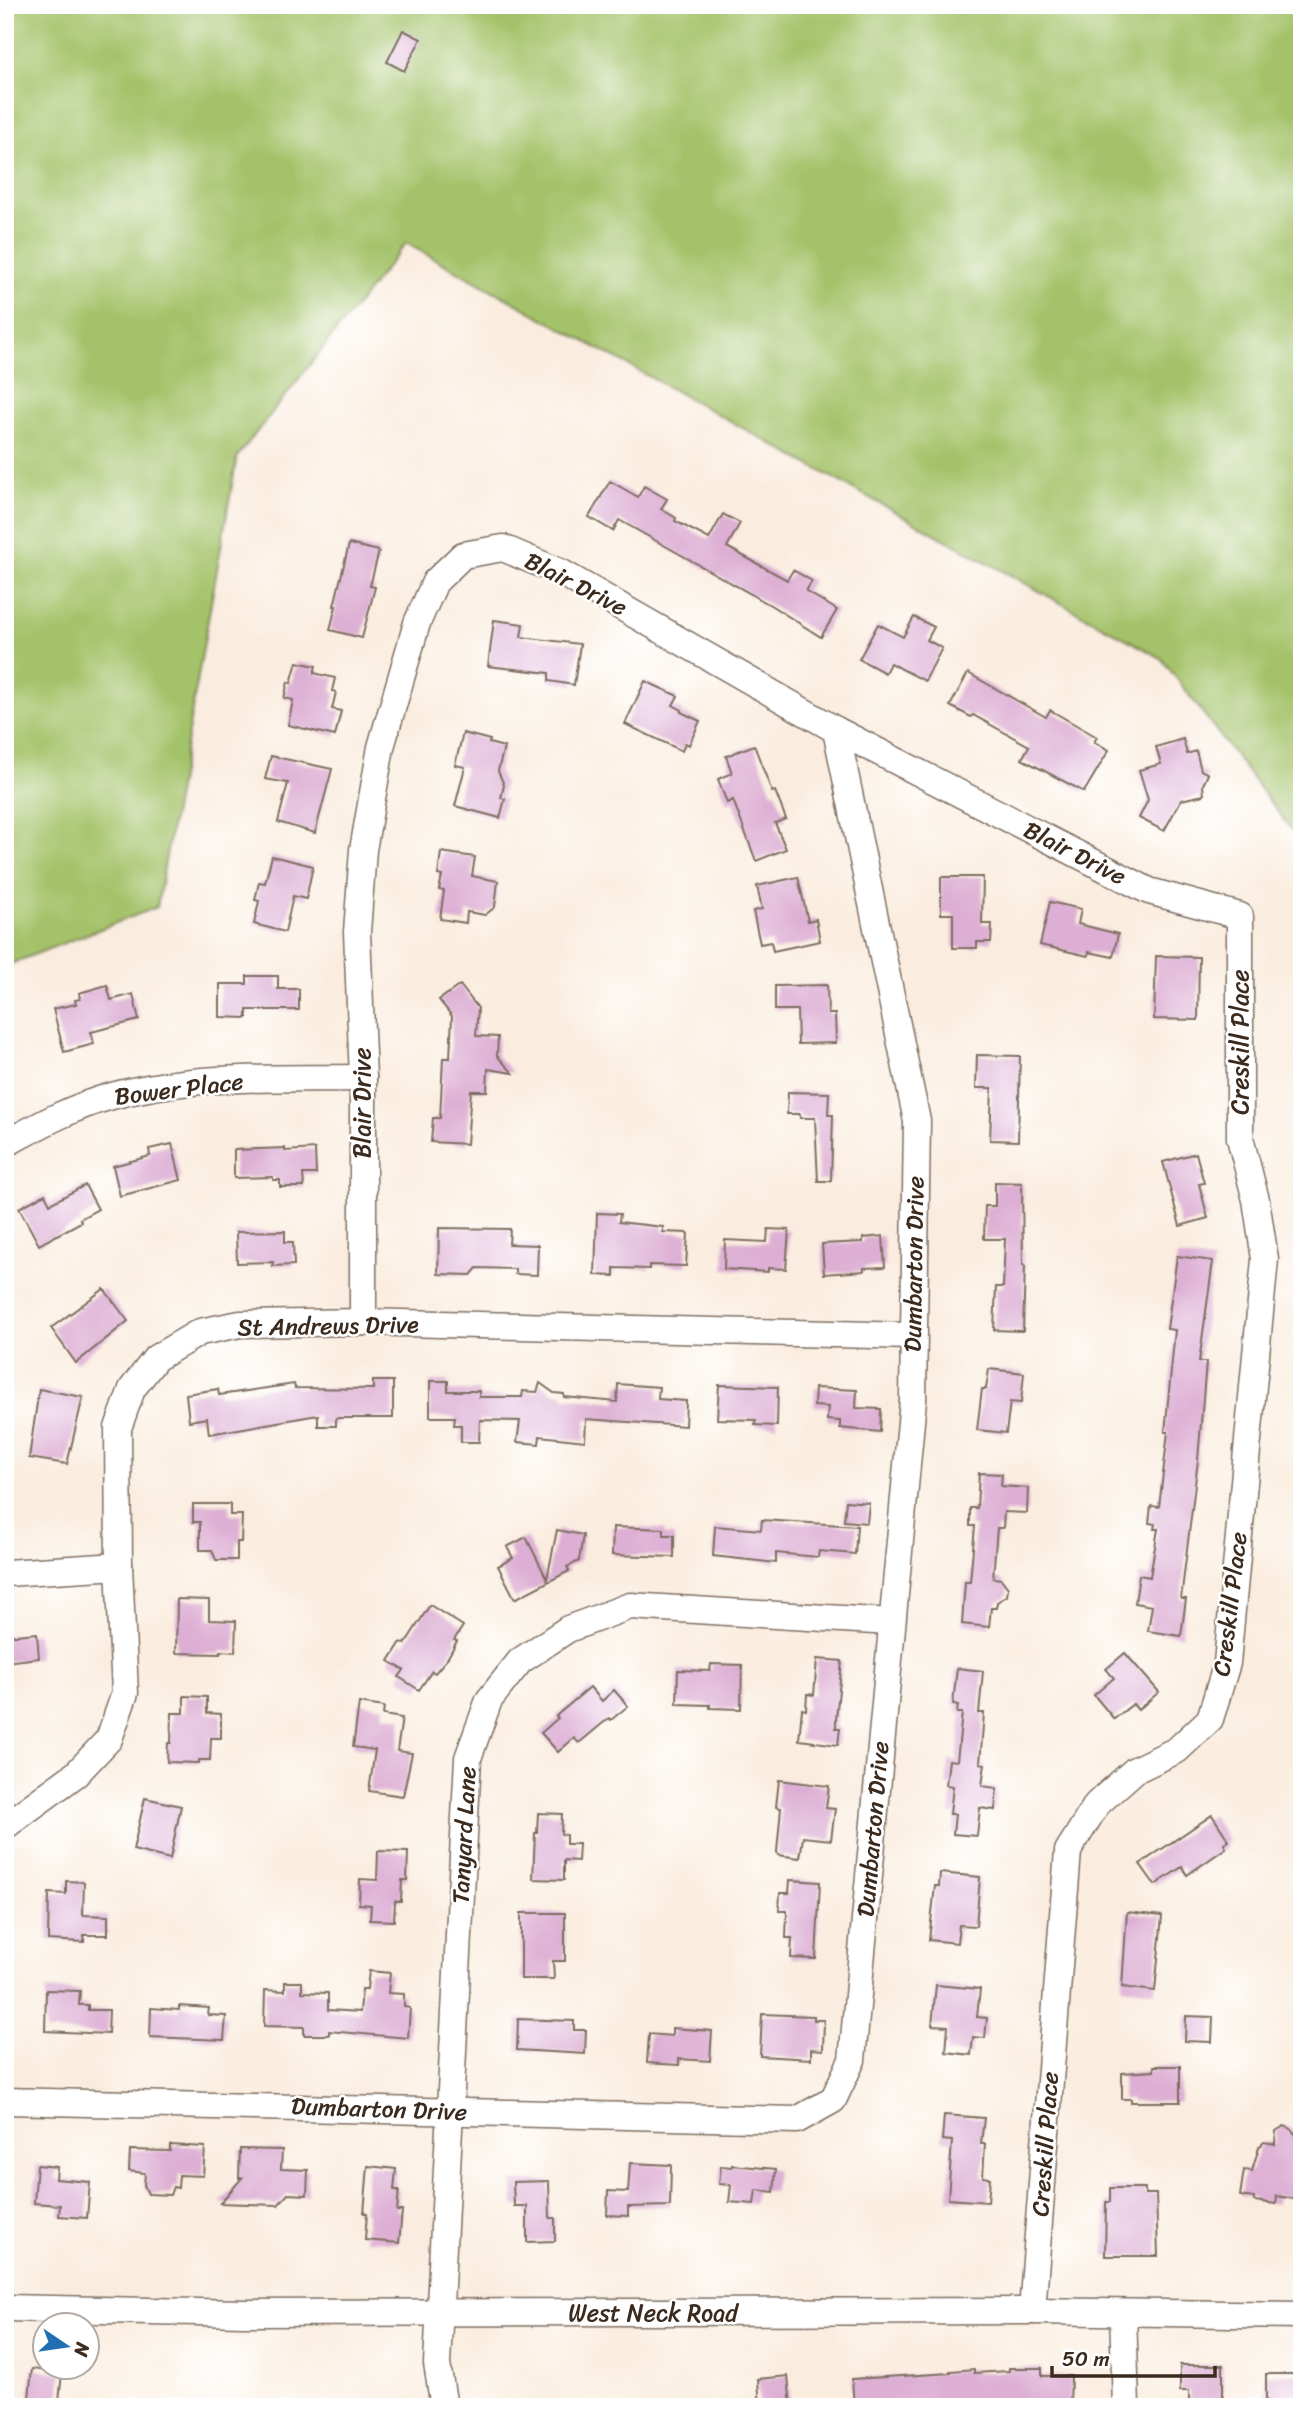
<svg xmlns="http://www.w3.org/2000/svg" width="1307" height="2412" viewBox="0 0 1307 2412" font-family="Sriracha,sans-serif">
<style>
.green{fill:#a4c269;stroke:#707644;stroke-width:2}
.building{fill:#ddafd4}
.lines{fill:none;stroke-linecap:round;stroke-linejoin:round}
.minor-casing{stroke:#7e6e62;stroke-width:29}
.minor{stroke:#fff;stroke-width:26}
.labels{text-anchor:middle;stroke-width:5;stroke-linejoin:round;paint-order:stroke}
.street-label{font-size:24px;fill:#3b2a1e;stroke:#fff}
</style>
<rect width="100%" height="100%" fill="#fff"/>
<filter id="ink" filterUnits="userSpaceOnUse"><feTurbulence type="fractalNoise" baseFrequency=".0143" numOctaves="2"/><feDisplacementMap in="SourceGraphic" scale="14" xChannelSelector="R" yChannelSelector="G"/><feConvolveMatrix kernelMatrix="1 2 1 2 8 2 1 2 1" color-interpolation-filters="sRGB"/></filter>
<filter id="wash" filterUnits="userSpaceOnUse"><feTurbulence type="fractalNoise" baseFrequency=".00686" numOctaves="4" result="noise"/><feDisplacementMap in="SourceGraphic" scale="28" xChannelSelector="R" yChannelSelector="G"/><feGaussianBlur stdDeviation="1.57" result="paint"/><feColorMatrix in="noise" values="0 0 0 0 0 0 0 0 0 0 0 0 0 0 0 0 0 1.4 0 .05"/><feComposite in="paint" operator="in"/></filter>
<g filter="url(#wash)">
<rect width="100%" height="100%" fill="#faeddf"/>
<path class="green" d="M5 5H1302V844L1161 658 406 243 237 457 157 907 5 966Z"/>
<g id="blocks">
<g class="building">
<path d="M403 30 421 39 404 71 387 62Z"/>
<path d="M610 481 638 497 644 486 667 499 661 509 676 518 675 521 709 539 723 514 740 523 727 547 787 580 793 570 812 581 806 591 837 610 821 637 772 606 619 520 613 531 589 517Z"/>
<path d="M349 544 379 551 370 586 375 587 362 638 330 630 336 606H334Z"/>
<path d="M914 617 934 627 927 640 942 648 925 681 890 663 885 673 859 659 878 624 903 637Z"/>
<path d="M494 620 523 624 521 637 580 644 574 685 549 681V673L488 666Z"/>
<path d="M297 662 316 666 314 673 335 678 332 691 336 692 332 709 341 711 335 736 288 725 293 700 284 698 288 682 291 683Z"/>
<path d="M968 673 1046 717 1050 710 1097 737 1094 742 1109 750 1084 792 1022 759 1029 746 973 715 971 717 950 706Z"/>
<path d="M645 681 678 696 673 705 682 710 681 712 700 721 689 745 685 743 682 751 625 724Z"/>
<path d="M463 733 490 740 489 743 504 747 498 771 504 785 501 798 505 799 500 818 455 806 465 767 455 765Z"/>
<path d="M1183 739 1187 754 1196 751 1201 770 1208 774 1203 785 1204 795 1181 800 1164 831 1139 818 1148 800 1139 770 1161 764 1156 747Z"/>
<path d="M754 745 772 792 775 791 786 819 775 823 786 849 756 861 733 800 727 803 718 779 732 773 726 756Z"/>
<path d="M271 756 332 769 315 833 278 822 288 783 265 779Z"/>
<path d="M441 852 475 857 472 876 498 881 495 907 485 915 467 912 466 923 440 919 444 891 439 890 442 876 438 875Z"/>
<path d="M272 856 313 866 306 899 293 896 285 932 254 924 259 901 255 900 259 882 265 883Z"/>
<path d="M798 877 808 921 816 919 820 941 773 951 771 942 760 944 753 911 762 909 757 886Z"/>
<path d="M941 877H983L982 924H992L991 942H977V948H953V914H941Z"/>
<path d="M1050 902 1081 909 1078 924 1118 934 1113 957 1089 952 1088 956 1040 945Z"/>
<path d="M1156 956 1199 957 1198 1020 1154 1019Z"/>
<path d="M247 976H278V989H299V1010H247V1018L220 1017V984H247Z"/>
<path d="M107 985 111 1000 133 994 139 1020 91 1032 94 1044 64 1052 53 1009 76 1004 75 1000 80 999 79 993Z"/>
<path d="M460 985 478 1008 476 1036 498 1037 497 1056 513 1073 488 1069 487 1091H471L467 1144 431 1142 433 1118H440L443 1058H450L452 1016 439 1000Z"/>
<path d="M827 985 828 1014H835L836 1043 798 1044 797 1010H775V986Z"/>
<path d="M977 1055 1020 1056 1018 1141 990 1140 992 1088H976Z"/>
<path d="M788 1092 829 1093 828 1115H833L831 1181H818L815 1118H800V1114H787Z"/>
<path d="M172 1144 181 1180 120 1196 113 1166 150 1156 149 1149Z"/>
<path d="M285 1148V1151L315 1149 316 1174H303L304 1187H280V1180H273V1177L234 1178V1150Z"/>
<path d="M1196 1153 1204 1183 1199 1184 1208 1218 1180 1226 1163 1162Z"/>
<path d="M995 1182 1022 1183 1023 1265H1025L1023 1331 994 1330 996 1287H1003L1005 1239H984L985 1206H995Z"/>
<path d="M85 1185 98 1209 80 1219 81 1222 39 1245 19 1208 45 1194 50 1204Z"/>
<path d="M597 1213 620 1214 619 1222 663 1227V1232L688 1233 686 1266 649 1265V1269L614 1268V1276L595 1275Z"/>
<path d="M439 1228 510 1229 509 1244 538 1245 537 1275 515 1274V1269L477 1268 471 1275 438 1274Z"/>
<path d="M768 1229 789 1230 786 1269 768 1268V1272L724 1269 725 1240 767 1242Z"/>
<path d="M285 1231V1242H293L294 1265 272 1266 273 1262 237 1263 236 1232Z"/>
<path d="M883 1236 885 1267 864 1268V1271L824 1274 822 1244 863 1242V1238Z"/>
<path d="M1177 1256 1213 1261 1199 1362H1206L1198 1460 1181 1599H1186L1181 1636 1148 1631 1152 1606 1135 1603 1139 1575 1150 1577 1158 1529H1154L1155 1524 1149 1523 1151 1506 1159 1507 1168 1432H1165L1175 1330 1167 1329Z"/>
<path d="M104 1289 128 1321 76 1363 51 1328Z"/>
<path d="M989 1369 1024 1373 1021 1403 1010 1402 1006 1433 977 1430 982 1389H986Z"/>
<path d="M373 1381H393V1418H336V1426H318V1415L209 1434 207 1418 189 1421 186 1394 218 1389 219 1395 294 1384 295 1388 373 1389Z"/>
<path d="M430 1381H448V1391H479V1397H522L523 1391 537 1392 540 1383 554 1393 564 1394V1397L617 1402 618 1384 659 1387 658 1399 686 1401 685 1426 586 1419 585 1441 540 1436 539 1444 517 1442 520 1421 480 1420 479 1442H461V1425H454L455 1417H430Z"/>
<path d="M719 1385 778 1387 777 1426 755 1425 756 1420 717 1419Z"/>
<path d="M815 1388 857 1390 856 1408 881 1409 880 1432 840 1428V1421L827 1420 828 1407 814 1406Z"/>
<path d="M39 1389 83 1397 67 1464 29 1458Z"/>
<path d="M979 1473 1002 1474 1001 1486 1028 1488 1027 1513 1004 1512 1003 1528H997L993 1578 1001 1579 1008 1588 1007 1596 997 1602 996 1608H991L989 1627 962 1624 965 1582H970L975 1526H970V1508H977Z"/>
<path d="M846 1501 869 1503 867 1523 844 1521Z"/>
<path d="M193 1504H230V1515H242L241 1542H237V1560H216L212 1550H200V1522H193Z"/>
<path d="M762 1520 857 1526 855 1554 819 1551 818 1557 776 1553V1563L713 1556 715 1526 761 1530Z"/>
<path d="M613 1527 664 1529V1535H674V1557L612 1555Z"/>
<path d="M557 1530 583 1535 579 1561 567 1567 569 1571 515 1599 498 1566 513 1558 507 1547 526 1537 547 1579Z"/>
<path d="M177 1599 209 1600V1620L236 1621 235 1652 220 1651V1654L176 1653Z"/>
<path d="M430 1605 463 1626 454 1640 457 1641 447 1659 435 1673 432 1671 419 1690 399 1677 404 1670 389 1661 401 1642 405 1644Z"/>
<path d="M37 1633 39 1658 5 1662V1636Z"/>
<path d="M1125 1653 1159 1692 1138 1710 1133 1704 1114 1719 1094 1695 1114 1678 1106 1669Z"/>
<path d="M817 1659 842 1661 836 1719V1728H840L838 1745 799 1740 802 1709 806 1710 807 1694 814 1695Z"/>
<path d="M711 1664 742 1665 741 1709 710 1708V1705L677 1704 678 1670 710 1671Z"/>
<path d="M957 1668 983 1671 979 1713H984L980 1763 985 1764 982 1786 997 1788 995 1810 980 1808 977 1836 953 1834 955 1814H950L953 1786 946 1785 949 1760 957 1761 962 1713H957L958 1705 953 1704Z"/>
<path d="M590 1687 602 1701 614 1690 628 1706 611 1720 609 1718 579 1743 574 1738 558 1752 541 1733 558 1718 556 1716Z"/>
<path d="M184 1696 207 1697V1713L221 1714V1738H211L210 1760H199V1763L167 1762 168 1743H171L172 1713H184Z"/>
<path d="M359 1703 384 1707 383 1715 402 1718 397 1751 412 1753 403 1796 369 1791 375 1750 353 1747Z"/>
<path d="M779 1780 829 1786 826 1808 835 1809 831 1840 803 1837 800 1858 778 1855 777 1852 781 1808 776 1807Z"/>
<path d="M145 1798 181 1806 170 1859 133 1850Z"/>
<path d="M538 1813 562 1814 561 1834 566 1835V1844H579L578 1861 564 1860V1880L533 1879 535 1833H537Z"/>
<path d="M1212 1815 1229 1841 1224 1844 1226 1848 1187 1875 1182 1867 1155 1885 1140 1864Z"/>
<path d="M378 1851 408 1852 407 1880H402L401 1901H395L394 1921 370 1920 371 1905 359 1904 360 1879 377 1880Z"/>
<path d="M940 1873 980 1877 976 1926 959 1925 957 1943 929 1940 935 1886H939Z"/>
<path d="M790 1880 820 1882 816 1959 791 1958 792 1938H786L787 1911H779L780 1893H789Z"/>
<path d="M66 1881 84 1882 83 1915 108 1916V1935H84V1942L48 1940 49 1893 66 1894Z"/>
<path d="M1127 1912 1162 1916 1155 1991 1122 1987Z"/>
<path d="M521 1913H565V1961H553L554 1979H521Z"/>
<path d="M369 1971 390 1973 388 1993 404 1994V2007L410 2008 408 2038 329 2031V2035H304V2027L264 2026 265 1990 285 1991V1982H302V1992L328 1993V2010L360 2012 362 1989H367Z"/>
<path d="M936 1985 980 1989 977 2017 987 2018 985 2038 973 2037 971 2055 946 2052 948 2026 932 2025Z"/>
<path d="M46 1990 80 1991 79 2005H88V2010H109L108 2034 45 2031Z"/>
<path d="M179 2006 209 2008 208 2015 226 2016 224 2040 150 2037 151 2008 179 2010Z"/>
<path d="M762 2014 814 2016V2020H824L823 2050 811 2049V2059L760 2056Z"/>
<path d="M1186 2016 1213 2017 1212 2042 1185 2041Z"/>
<path d="M518 2019 574 2021V2030H586L585 2054 517 2050Z"/>
<path d="M672 2028 712 2031 710 2061 679 2059V2065L647 2063 649 2034 672 2036Z"/>
<path d="M1154 2066H1180V2102H1131V2099H1122V2073L1154 2071Z"/>
<path d="M944 2115 984 2118 981 2144H985L983 2177 990 2178 988 2202 948 2199 952 2141 942 2140Z"/>
<path d="M1284 2126 1290 2128 1297 2136 1294 2165H1300L1295 2199 1277 2196 1276 2204 1254 2201V2198L1240 2196 1244 2170 1252 2171 1259 2147 1264 2142 1275 2144 1276 2131Z"/>
<path d="M170 2145 205 2147 203 2176 179 2175 178 2188 173 2187 170 2195 148 2194 144 2185 145 2173 129 2171 130 2150 170 2151Z"/>
<path d="M240 2149 282 2150 281 2169 308 2170 307 2195 288 2194 278 2205 220 2203 242 2178H239Z"/>
<path d="M630 2163 671 2165 670 2206 628 2207V2216L607 2215 608 2191 628 2192Z"/>
<path d="M37 2165 57 2167 56 2179 90 2182 87 2218 59 2216 60 2205 34 2203Z"/>
<path d="M732 2165 776 2169 774 2192 756 2190 754 2204 729 2202 731 2185 719 2184 721 2166 732 2167Z"/>
<path d="M368 2166 396 2169 394 2190H399L397 2211H402L399 2243 365 2240 367 2213H364Z"/>
<path d="M549 2181 550 2218H555V2241L527 2242V2206H514L513 2182Z"/>
<path d="M1110 2188H1145V2194H1156L1158 2256H1105L1106 2202H1110Z"/>
<path d="M1180 2365H1223V2407H1189V2391H1180Z"/>
<path d="M1009 2368H1042V2376H1071L1070 2407H1024L1016 2406 1017 2403 965 2407H854L852 2379 951 2373 950 2371 974 2369V2373L1009 2371Z"/>
<path d="M32 2369 62 2373 59 2401 29 2398Z"/>
<path d="M1266 2374H1302V2405L1266 2404Z"/>
<path d="M788 2376 791 2407H760L758 2379Z"/>
</g>
</g>
</g>
<g filter="url(#ink)">
<use href="#blocks" fill-opacity="0" stroke="#7e6e62" stroke-width="2"/>
<g class="lines">
<defs>
<g id="minor">
<path d="M5 1144C39 1125 75 1106 112 1096 193 1074 280 1079 363 1078"/>
<path d="M363 1322V1078L357 932 363 850 381 747 417 623 435 582 463 555 503 548 562 573 836 730 1149 891 1240 916V1138L1256 1200 1265 1259 1227 1663 1210 1719 1177 1750 1135 1770 1097 1804 1068 1851 1032 2311"/>
<path d="M5 1573 119 1566"/>
<path d="M5 1826 76 1774 109 1739 125 1693 119 1566 118 1428 132 1389 156 1358 200 1332 240 1324 363 1322 912 1336"/>
<path d="M5 2101 797 2120 833 2100 852 2060 913 1400 917 1121 836 730"/>
<path d="M5 2308 245 2313 1032 2311 1302 2315"/>
<path d="M1123 2313 1126 2407"/>
<path d="M444 2407 437 2364 468 1758 489 1700 520 1661 568 1629 630 1606 891 1622"/>
</g>
</defs>
<use href="#minor" class="minor-casing"/>
<use href="#minor" class="minor"/>
</g>
</g>
<g class="labels">
<g class="street-label">
<text transform="translate(576 584) rotate(27)" y="8">Blair Drive</text>
<text transform="translate(1075 853) rotate(27)" y="8">Blair Drive</text>
<text transform="translate(1240 1042) rotate(-90)" y="8">Creskill Place</text>
<text transform="translate(179 1089) rotate(-7)" y="8">Bower Place</text>
<text transform="translate(362 1103) rotate(-90)" y="8">Blair Drive</text>
<text transform="translate(914 1264) rotate(-89)" y="8">Dumbarton Drive</text>
<text transform="translate(328 1326) rotate(-1)" y="8">St Andrews Drive</text>
<text transform="translate(1230 1604) rotate(-83)" y="8">Creskill Place</text>
<text transform="translate(873 1829) rotate(-85)" y="8">Dumbarton Drive</text>
<text transform="translate(464 1835) rotate(-87)" y="8">Tanyard Lane</text>
<text transform="translate(379 2109) rotate(2)" y="8">Dumbarton Drive</text>
<text transform="translate(1045 2144) rotate(-86)" y="8">Creskill Place</text>
<text x="653" y="2321">West Neck Road</text>
</g>
</g>
<rect width="1307" height="2412" fill="none" stroke="#fff" stroke-width="28"/>
<g transform="translate(66 2346) rotate(103)"><circle r="33" fill="#ffffff" stroke="#b1aaa5" stroke-width="2"/>
<path d="M0-5L12 26L0 18L-12 26Z" fill="#1f6fb2"/>
<text y="-10" font-size="19" font-weight="bold" text-anchor="middle" fill="#3b2a1e">N</text>
</g>
<path d="M1052 2366v10h163v-10" fill="none" stroke="#3b2a1e" stroke-width="3.5"/>
<text x="1062" y="2366" font-size="21" fill="#3b2a1e" stroke="#ffffff" stroke-width="5" paint-order="stroke">50 m</text>
</svg>
